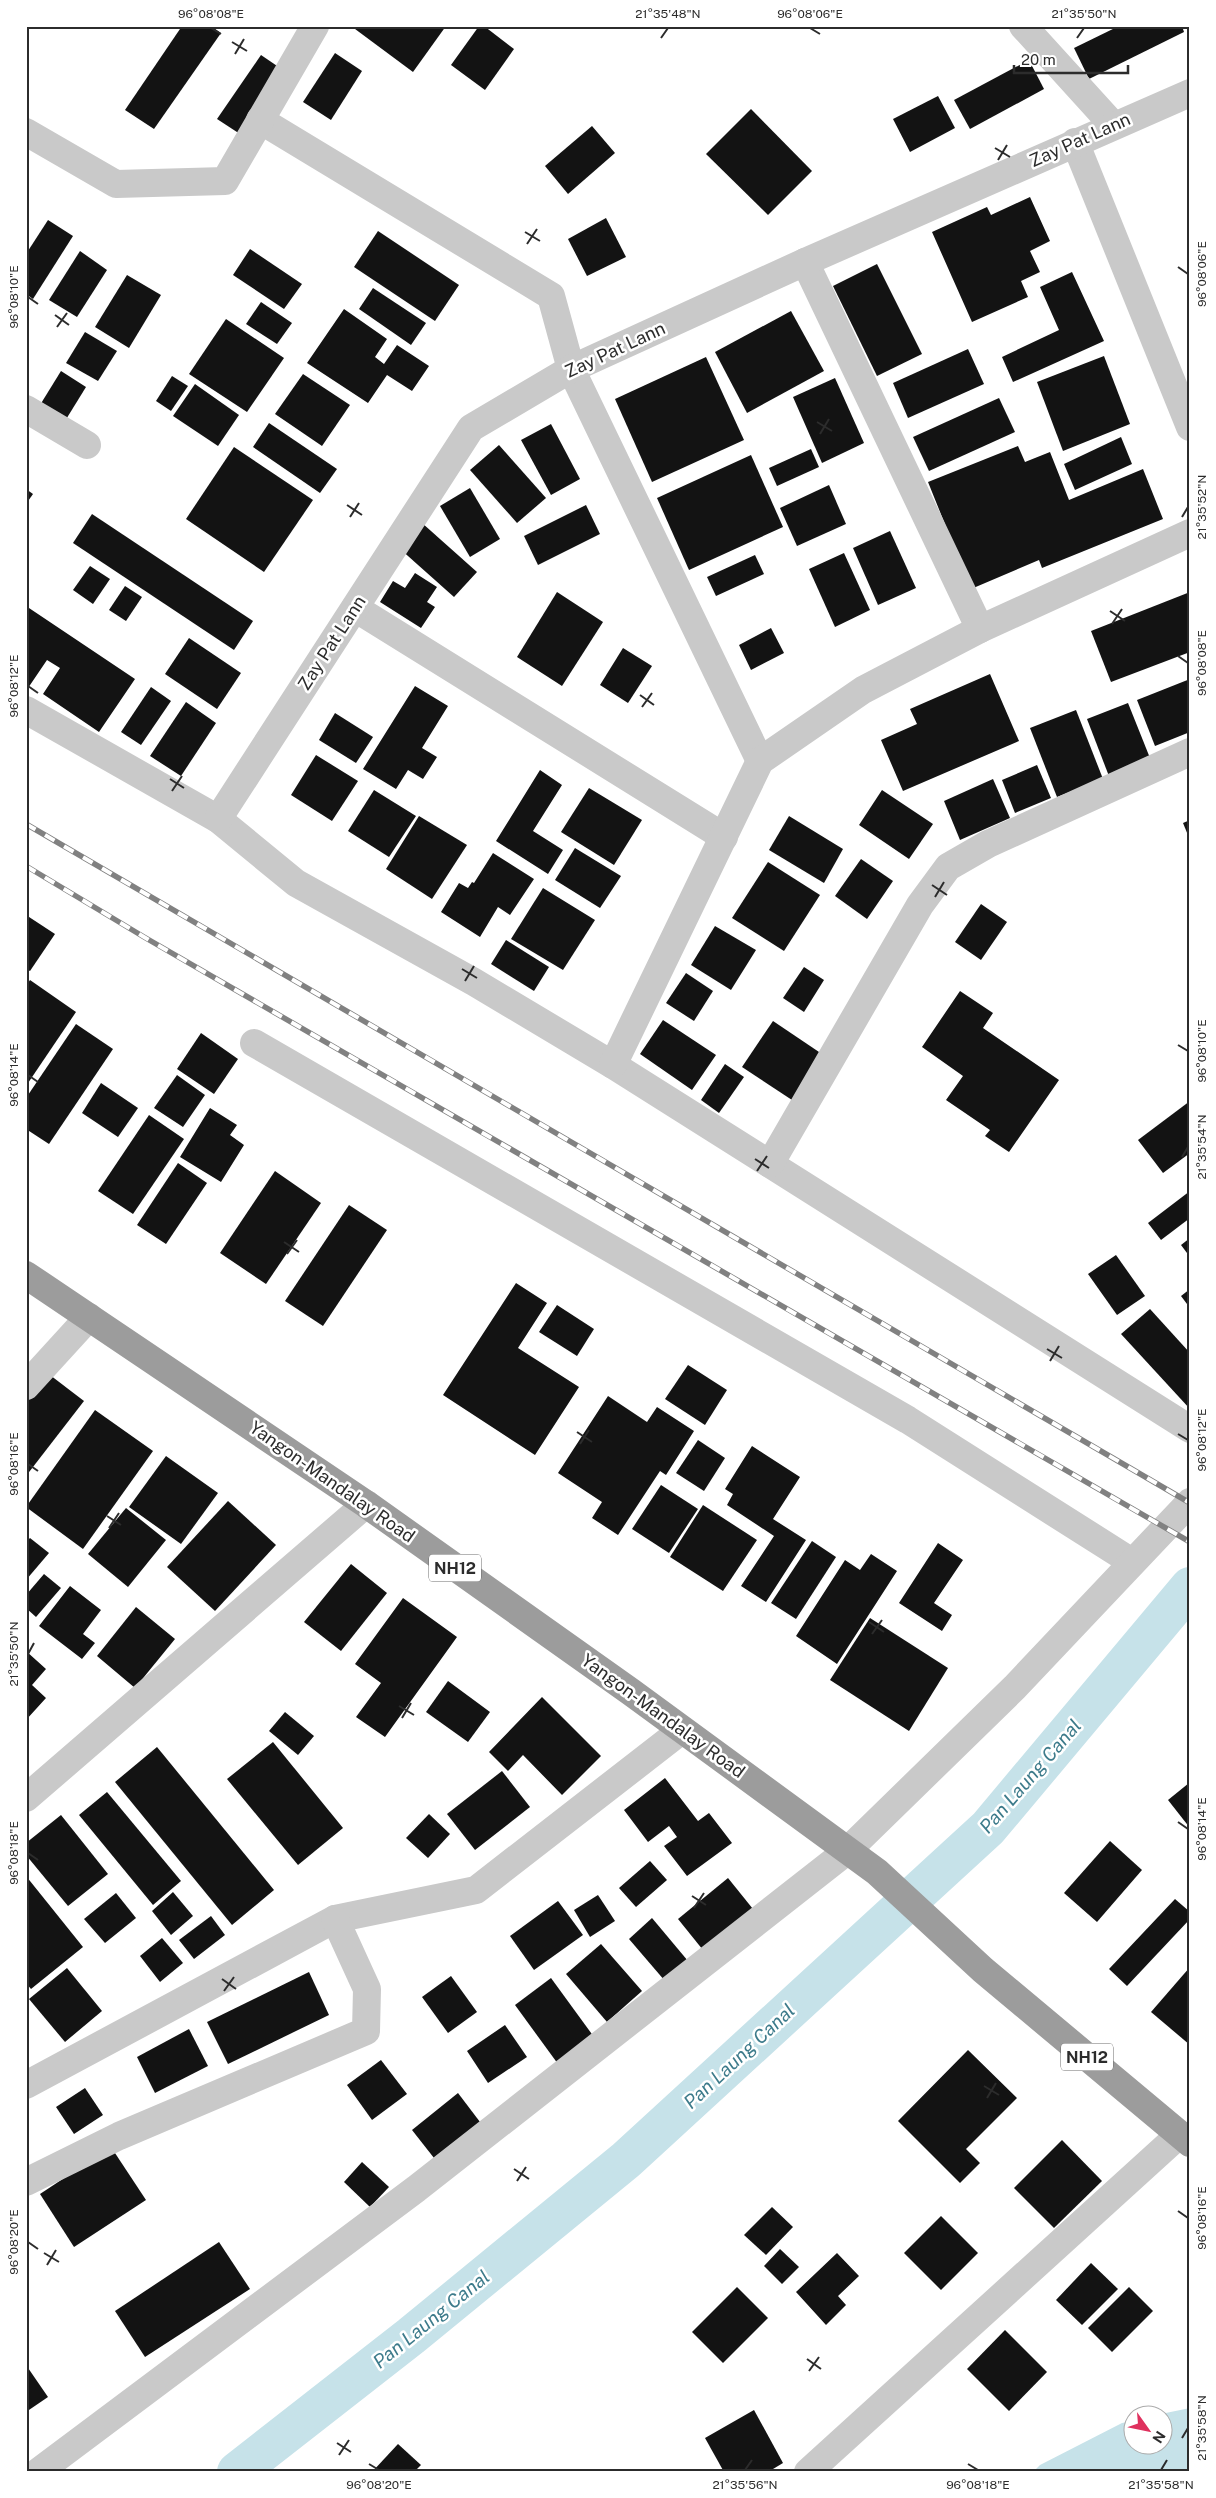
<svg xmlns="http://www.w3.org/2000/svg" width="1216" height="2498" viewBox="0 0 1216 2498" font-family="'Public Sans',sans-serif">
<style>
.water{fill:#c6e2e9}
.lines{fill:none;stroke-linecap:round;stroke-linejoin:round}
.canal{stroke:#c6e2e9;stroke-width:40}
.building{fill:#131313}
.minor{stroke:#c9c9c9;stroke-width:28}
.tertiary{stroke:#c9c9c9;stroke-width:28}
.trunk{stroke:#9c9c9c;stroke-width:28}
.rail-casing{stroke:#818181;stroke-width:5.5}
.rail{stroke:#fff;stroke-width:4;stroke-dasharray:11;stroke-linecap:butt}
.ticks{fill:none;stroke:#2c2c2c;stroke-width:2}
.labels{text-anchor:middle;stroke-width:5;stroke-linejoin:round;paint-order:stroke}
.shield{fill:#fff;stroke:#6b6b6b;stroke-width:1}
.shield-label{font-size:16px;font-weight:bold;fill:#2c2c2c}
.street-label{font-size:18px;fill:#2c2c2c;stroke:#fff}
.water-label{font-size:19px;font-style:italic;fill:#3d7b8b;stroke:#fff}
.neatline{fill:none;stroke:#2c2c2c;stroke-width:2}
.ticks-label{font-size:12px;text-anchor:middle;fill:#2c2c2c}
</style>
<rect width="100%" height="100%" fill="#fff"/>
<path class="water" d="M1190 2408V2472H1033L1040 2465 1122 2423 1133 2421 1134 2446H1164V2416L1156 2415Z"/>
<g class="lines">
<path class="canal" d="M237 2472 411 2336 626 2160 988 1828 1190 1587"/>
</g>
<g class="building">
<path d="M182 26H211L221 33 154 129 125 110Z"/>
<path d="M351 26H446L413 72Z"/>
<path d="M479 26H484L514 49 485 90 451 65Z"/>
<path d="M1119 26H1182L1184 32 1089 79 1074 48Z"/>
<path d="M335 53 362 71 331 120 303 102Z"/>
<path d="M261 55 283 70 240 134 217 119Z"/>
<path d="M1029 60 1044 89 970 129 954 100Z"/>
<path d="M938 96 955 128 910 152 893 119Z"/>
<path d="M751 109 812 171 768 215 706 154Z"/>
<path d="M592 126 615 153 568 194 545 166Z"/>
<path d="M1030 197 1050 241 1030 251 1040 272 1021 281 1028 297 972 322 932 232 987 207 991 215Z"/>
<path d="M606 218 626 257 587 276 568 239Z"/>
<path d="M48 220 73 236 33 299 26 294V254Z"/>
<path d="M378 231 459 285 435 321 354 267Z"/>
<path d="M250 249 302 284 284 309 233 275Z"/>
<path d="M80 251 107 270 77 317 49 300Z"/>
<path d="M877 264 922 354 877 376 833 286Z"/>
<path d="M1072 272 1104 341 1013 382 1002 357 1059 330 1040 287Z"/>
<path d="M127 275 161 295 129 348 95 327Z"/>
<path d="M373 288 426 323 411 345 359 309Z"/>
<path d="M261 302 292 323 277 344 246 324Z"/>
<path d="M344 309 387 339 375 357 384 364 397 345 429 366 412 391 387 375 368 403 307 363Z"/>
<path d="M791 311 824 371 747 413 715 352Z"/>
<path d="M226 319 284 358 247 412 189 374Z"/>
<path d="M85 332 117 351 98 381 66 363Z"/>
<path d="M968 349 984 384 908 418 893 383Z"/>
<path d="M1104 356 1130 424 1063 451 1037 382Z"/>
<path d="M706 357 744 440 652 482 615 399Z"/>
<path d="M61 371 86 387 65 421 40 405Z"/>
<path d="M303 374 350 405 322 446 275 414Z"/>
<path d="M172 376 188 386 171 411 156 401Z"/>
<path d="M835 378 864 443 822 463 793 397Z"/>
<path d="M195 384 239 415 218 446 173 416Z"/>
<path d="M999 398 1015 432 929 471 913 437Z"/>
<path d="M269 423 337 469 320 493 253 447Z"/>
<path d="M551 424 580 479 551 495 521 440Z"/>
<path d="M1121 437 1132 464 1075 490 1064 464Z"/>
<path d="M499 445 546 498 517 523 470 470Z"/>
<path d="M1018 446 1025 462 1050 452 1069 500 1143 469 1163 519 1042 568 1039 560 971 589 928 482Z"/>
<path d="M234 447 313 500 264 572 186 519Z"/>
<path d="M811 449 819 467 777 486 769 468Z"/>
<path d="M751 455 783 527 689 570 657 498Z"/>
<path d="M829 485 846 524 797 546 780 508Z"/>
<path d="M470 488 500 539 470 557 440 506Z"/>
<path d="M26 489 33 494 26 504Z"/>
<path d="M586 505 600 534 538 565 524 536Z"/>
<path d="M92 514 253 621 234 650 73 543Z"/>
<path d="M422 523 477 572 454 597 399 548Z"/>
<path d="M890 531 916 588 878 605 853 548Z"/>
<path d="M844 553 870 610 835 627 809 569Z"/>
<path d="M755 555 764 574 716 596 707 577Z"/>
<path d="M90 566 110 579 93 604 73 590Z"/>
<path d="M415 573 437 587 427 602 435 607 421 628 380 602 393 581 405 588Z"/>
<path d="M125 586 142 597 126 621 109 610Z"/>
<path d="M557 592 603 622 562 686 517 657Z"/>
<path d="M1190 592V652L1111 682 1091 631Z"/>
<path d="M26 606 135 679 99 732 43 694 60 668 47 660 26 691Z"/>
<path d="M771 628 784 653 751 670 739 645Z"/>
<path d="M189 638 241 673 217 709 165 674Z"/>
<path d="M623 648 652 666 628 703 600 685Z"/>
<path d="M990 674 1019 741 903 791 881 740 917 724 910 709Z"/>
<path d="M1190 679V732L1155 746 1137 700Z"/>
<path d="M415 686 448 706 422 748 437 757 423 779 408 770 396 789 363 769Z"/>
<path d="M151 687 171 701 141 745 121 732Z"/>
<path d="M186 702 216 723 181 776 150 756Z"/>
<path d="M1128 703 1154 768 1112 784 1087 719Z"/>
<path d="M1076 710 1103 779 1057 797 1030 728Z"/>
<path d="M335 713 373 737 356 763 319 740Z"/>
<path d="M316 755 358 781 332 821 291 795Z"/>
<path d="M1037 765 1051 798 1015 813 1002 780Z"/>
<path d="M540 770 562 785 533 831 563 850 548 874 496 841Z"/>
<path d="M993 779 1010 818 960 840 944 801Z"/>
<path d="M589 788 642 820 614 865 561 832Z"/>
<path d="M374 790 416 816 389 857 348 831Z"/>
<path d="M882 790 933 824 909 859 859 825Z"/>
<path d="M419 816 467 845 432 899 386 869Z"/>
<path d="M789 816 843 849 824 883 769 850Z"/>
<path d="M1190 820V840L1183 823Z"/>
<path d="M575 848 621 876 600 908 555 880Z"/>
<path d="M493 853 534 879 510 915 498 907 480 937 441 912 459 883 468 888 472 882 474 883Z"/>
<path d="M861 859 893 881 867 919 835 896Z"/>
<path d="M768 862 820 895 784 951 732 918Z"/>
<path d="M543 888 595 920 563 970 511 939Z"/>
<path d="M981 904 1007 922 981 960 955 942Z"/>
<path d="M26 915 55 934 30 971 26 969Z"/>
<path d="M715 926 756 950 731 990 691 965Z"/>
<path d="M506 940 549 967 534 991 491 964Z"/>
<path d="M804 967 824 980 804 1012 783 998Z"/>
<path d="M686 973 713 991 694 1021 666 1003Z"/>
<path d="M30 980 76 1012 26 1086V986Z"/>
<path d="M960 991 993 1013 983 1028 1059 1080 1009 1152 985 1136 990 1130 946 1100 963 1076 922 1047Z"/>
<path d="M663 1020 716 1055 692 1090 640 1054Z"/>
<path d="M773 1021 822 1054 792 1100 742 1067Z"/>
<path d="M76 1024 113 1049 49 1144 26 1129V1098Z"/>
<path d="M201 1033 238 1059 214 1094 177 1069Z"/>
<path d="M725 1064 744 1077 719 1113 701 1100Z"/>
<path d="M177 1075 205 1095 183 1127 154 1108Z"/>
<path d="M101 1083 138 1108 118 1137 82 1113Z"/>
<path d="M1190 1101V1153L1163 1173 1138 1140Z"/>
<path d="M210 1108 237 1125 230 1135 244 1145 221 1182 180 1157Z"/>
<path d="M149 1115 184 1139 133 1214 98 1191Z"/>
<path d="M178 1163 207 1183 166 1244 137 1225Z"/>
<path d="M275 1171 321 1203 266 1284 220 1253Z"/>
<path d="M1190 1191V1218L1161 1240 1148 1223Z"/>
<path d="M349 1205 387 1230 323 1326 285 1301Z"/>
<path d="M1190 1238V1257L1181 1245Z"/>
<path d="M1116 1255 1145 1296 1117 1315 1088 1274Z"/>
<path d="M516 1283 547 1303 518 1348 579 1387 535 1455 443 1395Z"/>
<path d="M1190 1289V1308L1181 1296Z"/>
<path d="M557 1305 594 1329 577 1356 539 1332Z"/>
<path d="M1150 1309 1190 1353V1409L1121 1334Z"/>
<path d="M688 1365 727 1390 705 1425 665 1399Z"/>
<path d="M46 1372 84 1401 26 1476V1398Z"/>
<path d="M608 1396 647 1422 657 1407 694 1431 666 1475 660 1471 618 1535 592 1518 602 1502 558 1473Z"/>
<path d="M95 1410 153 1451 83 1549 26 1507Z"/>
<path d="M698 1440 725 1458 704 1491 676 1473Z"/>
<path d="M752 1446 800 1477 773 1519 806 1540 766 1602 741 1586 774 1536 727 1505 733 1494 725 1489Z"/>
<path d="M166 1456 218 1493 181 1544 129 1507Z"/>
<path d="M661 1485 698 1509 669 1553 632 1529Z"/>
<path d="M228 1501 276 1545 215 1611 167 1567Z"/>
<path d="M703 1505 757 1540 723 1591 670 1557Z"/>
<path d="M126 1508 166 1540 128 1587 88 1554Z"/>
<path d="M30 1538 49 1553 26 1580V1542Z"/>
<path d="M812 1541 836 1557 796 1619 771 1603Z"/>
<path d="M938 1543 963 1560 934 1603 952 1615 942 1631 899 1603Z"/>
<path d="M871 1554 897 1571 837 1664 796 1636 845 1560 860 1570Z"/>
<path d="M351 1564 387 1593 341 1651 304 1622Z"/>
<path d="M44 1574 61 1588 36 1617 26 1608V1595Z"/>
<path d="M70 1586 101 1610 83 1634 95 1643 82 1659 39 1626Z"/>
<path d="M403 1598 457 1637 385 1737 356 1717 381 1683 355 1664Z"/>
<path d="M136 1607 175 1639 135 1688 97 1656Z"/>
<path d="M870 1618 948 1668 909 1731 830 1680Z"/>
<path d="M26 1651 46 1669 32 1685 46 1698 26 1720Z"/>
<path d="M448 1681 490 1712 468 1742 426 1712Z"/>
<path d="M542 1697 601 1756 562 1795 523 1755 508 1771 489 1752Z"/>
<path d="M285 1712 314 1736 298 1755 269 1731Z"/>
<path d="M273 1742 343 1828 298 1865 227 1779Z"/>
<path d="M157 1747 274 1890 232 1925 115 1782Z"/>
<path d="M502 1771 530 1807 475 1850 447 1814Z"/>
<path d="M665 1778 698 1821 709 1813 732 1843 687 1876 664 1846 677 1837 669 1826 648 1842 624 1810Z"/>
<path d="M1189 1783 1190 1784V1828L1168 1800Z"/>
<path d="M107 1792 181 1881 153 1905 79 1815Z"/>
<path d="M429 1814 450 1834 428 1858 406 1838Z"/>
<path d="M61 1815 108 1874 68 1906 26 1855V1843Z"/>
<path d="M1110 1841 1142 1870 1097 1922 1064 1893Z"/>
<path d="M650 1861 667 1880 636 1907 619 1888Z"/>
<path d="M26 1876 83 1947 31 1989 26 1983Z"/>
<path d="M728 1878 757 1914 707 1955 678 1919Z"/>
<path d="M173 1892 193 1916 171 1935 152 1911Z"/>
<path d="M116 1893 136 1918 105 1943 84 1919Z"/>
<path d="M598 1895 615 1921 590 1937 574 1910Z"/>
<path d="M1175 1899 1190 1912V1919L1127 1986 1109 1969Z"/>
<path d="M558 1901 583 1935 534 1970 510 1936Z"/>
<path d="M211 1916 225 1935 194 1959 179 1940Z"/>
<path d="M652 1918 688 1961 665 1981 629 1939Z"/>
<path d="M162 1938 183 1963 160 1982 140 1956Z"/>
<path d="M601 1944 642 1991 607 2022 566 1974Z"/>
<path d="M1190 1967V2045L1151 2012Z"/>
<path d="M67 1968 102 2011 65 2042 29 1999Z"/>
<path d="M309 1972 329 2015 228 2064 207 2022Z"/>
<path d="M451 1976 477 2012 448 2033 422 1997Z"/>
<path d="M551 1978 594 2037 558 2064 515 2005Z"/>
<path d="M505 2025 527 2057 488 2083 467 2051Z"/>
<path d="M189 2029 208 2066 155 2093 137 2057Z"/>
<path d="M968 2050 1017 2098 966 2149 980 2163 960 2183 898 2121Z"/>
<path d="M381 2060 407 2094 372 2120 347 2085Z"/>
<path d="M85 2088 103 2115 74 2134 56 2107Z"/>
<path d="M458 2093 480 2122 434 2158 412 2130Z"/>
<path d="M1062 2140 1102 2181 1054 2228 1014 2188Z"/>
<path d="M111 2147 146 2200 74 2247 40 2194Z"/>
<path d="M362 2162 389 2187 370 2207 344 2182Z"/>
<path d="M772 2207 793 2227 766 2255 744 2235Z"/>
<path d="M941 2216 978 2253 941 2290 904 2253Z"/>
<path d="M219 2242 250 2289 145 2357 115 2311Z"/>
<path d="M780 2249 799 2267 782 2284 764 2266Z"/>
<path d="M837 2253 859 2276 838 2296 846 2305 826 2325 796 2292Z"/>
<path d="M1091 2263 1118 2289 1082 2325 1056 2300Z"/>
<path d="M737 2287 768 2318 723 2363 692 2332Z"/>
<path d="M1129 2287 1153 2311 1112 2352 1088 2328Z"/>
<path d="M1005 2330 1047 2372 1009 2411 967 2369Z"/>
<path d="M26 2365 48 2397 26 2412Z"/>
<path d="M754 2410 783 2463 768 2472H724L705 2438Z"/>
<path d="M398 2444 421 2465 414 2472H372Z"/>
</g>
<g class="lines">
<g class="minor">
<path d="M1023 26 1113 125"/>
<path d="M260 120 551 296 571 369 760 761"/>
<path d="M26 132 116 184 225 181 315 26"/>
<path d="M1075 142 1190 427"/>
<path d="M805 262 980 629"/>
<path d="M26 409 87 445"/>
<path d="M355 608 724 837"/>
<path d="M26 710 218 819 296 883 474 982 613 1065 1190 1429"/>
<path d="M218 819 471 428 571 369 805 262 1190 93"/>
<path d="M254 1043 908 1420 1132 1562"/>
<path d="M613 1065 760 761 863 690 980 629 1190 533"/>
<path d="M770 1164 920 905 948 867 988 844 1190 752"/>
<path d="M26 1386 89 1317"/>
<path d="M26 1798 366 1504"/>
<path d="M26 2085 335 1919 476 1890 682 1730"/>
<path d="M26 2182 119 2136 366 2031 367 1989 335 1919"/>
<path d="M38 2472 416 2189 847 1851"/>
<path d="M808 2472 1179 2135"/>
</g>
<path class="tertiary" d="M847 1851 1015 1687 1190 1502"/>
<path class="trunk" d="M26 1275 366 1504 631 1692 877 1872 983 1970 1190 2143"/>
<defs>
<g id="rail">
<path d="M26 824 1190 1503"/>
<path d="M26 866 144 937 1190 1542"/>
</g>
</defs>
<use href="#rail" class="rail-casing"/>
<use href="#rail" class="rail"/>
</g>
<path class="ticks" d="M211 28 221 34M810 28 820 34M661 38 668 28M1077 38 1084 28M232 42 247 51M235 54 244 39M995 148 1010 157M998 160 1007 145M525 232 540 241M527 244 537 229M1178 267 1188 274M28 297 38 304M55 315 69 325M57 327 67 313M817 422 832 431M820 434 829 419M347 505 362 515M350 517 359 503M1182 517 1188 507M1110 611 1125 621M1112 624 1122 609M1178 656 1188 663M28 686 38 693M640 695 654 705M642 707 652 693M170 779 184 788M172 791 182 776M932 885 947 895M935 897 944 882M462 969 477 978M465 981 474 966M1178 1045 1188 1051M28 1075 38 1082M1182 1157 1188 1147M755 1159 769 1168M757 1171 767 1156M284 1242 299 1252M287 1254 297 1240M1047 1349 1062 1358M1050 1361 1059 1346M577 1432 592 1442M1178 1434 1188 1440M580 1444 589 1430M28 1464 38 1471M107 1516 121 1525M109 1528 119 1513M869 1622 884 1632M872 1634 882 1620M28 1654 34 1643M399 1706 414 1715M402 1718 411 1703M1178 1822 1188 1829M28 1853 38 1860M692 1896 706 1905M694 1908 704 1893M222 1979 236 1989M224 1991 234 1977M984 2086 999 2095M987 2098 996 2083M514 2169 529 2179M517 2181 526 2167M1178 2211 1188 2218M28 2242 38 2249M44 2253 59 2262M47 2265 56 2250M807 2359 821 2369M809 2371 819 2357M1182 2438 1188 2428M337 2443 351 2452M339 2455 349 2440M369 2464 379 2470M968 2464 978 2470M745 2470 752 2460M1161 2470 1167 2460"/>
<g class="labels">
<g class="shield">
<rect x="429" y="1554.5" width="52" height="27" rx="4"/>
<rect x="1061" y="2043.5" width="52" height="27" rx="4"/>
</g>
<g class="shield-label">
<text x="455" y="1574">NH12</text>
<text x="1087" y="2063">NH12</text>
</g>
<g class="street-label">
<text transform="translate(1080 140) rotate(-24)" y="6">Zay Pat Lann</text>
<text transform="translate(615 350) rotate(-25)" y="6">Zay Pat Lann</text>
<text transform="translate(332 643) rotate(-57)" y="6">Zay Pat Lann</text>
<text transform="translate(332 1482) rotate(35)" y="6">Yangon-Mandalay Road</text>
<text transform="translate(663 1716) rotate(36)" y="6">Yangon-Mandalay Road</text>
</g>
<g class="water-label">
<text transform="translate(1030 1776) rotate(-49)" y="7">Pan Laung Canal</text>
<text transform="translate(739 2056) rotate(-43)" y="7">Pan Laung Canal</text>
<text transform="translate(431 2319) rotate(-39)" y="7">Pan Laung Canal</text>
</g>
</g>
<rect width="1216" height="2498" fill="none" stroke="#ffffff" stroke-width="55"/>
<g transform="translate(1148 2430) rotate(123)"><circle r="24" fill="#ffffff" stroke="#ababab"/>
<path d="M0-4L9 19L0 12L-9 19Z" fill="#df315e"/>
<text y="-8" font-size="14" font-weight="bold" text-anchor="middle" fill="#2c2c2c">N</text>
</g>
<path d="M1014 65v8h114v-8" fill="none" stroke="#2c2c2c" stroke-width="2.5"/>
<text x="1021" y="65" font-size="15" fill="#2c2c2c" stroke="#ffffff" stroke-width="4" paint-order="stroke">20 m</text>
<rect x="28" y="28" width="1160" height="2442" class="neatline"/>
<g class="ticks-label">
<text x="211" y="18">96°08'08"E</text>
<text x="668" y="18">21°35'48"N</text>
<text x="810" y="18">96°08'06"E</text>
<text x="1084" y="18">21°35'50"N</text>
<text transform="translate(1202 274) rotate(-90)" y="4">96°08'06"E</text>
<text transform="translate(14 297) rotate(-90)" y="4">96°08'10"E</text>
<text transform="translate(1202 507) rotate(-90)" y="4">21°35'52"N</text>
<text transform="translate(1202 663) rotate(-90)" y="4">96°08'08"E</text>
<text transform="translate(14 686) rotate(-90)" y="4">96°08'12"E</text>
<text transform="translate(1202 1051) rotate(-90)" y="4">96°08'10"E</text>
<text transform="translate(14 1075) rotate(-90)" y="4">96°08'14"E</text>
<text transform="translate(1202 1147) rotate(-90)" y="4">21°35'54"N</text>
<text transform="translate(1202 1440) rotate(-90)" y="4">96°08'12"E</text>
<text transform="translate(14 1464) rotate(-90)" y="4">96°08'16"E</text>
<text transform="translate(14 1654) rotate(-90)" y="4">21°35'50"N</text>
<text transform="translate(1202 1829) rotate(-90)" y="4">96°08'14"E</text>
<text transform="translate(14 1853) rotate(-90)" y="4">96°08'18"E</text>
<text transform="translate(1202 2218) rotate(-90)" y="4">96°08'16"E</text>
<text transform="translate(14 2242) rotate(-90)" y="4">96°08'20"E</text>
<text transform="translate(1202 2428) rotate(-90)" y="4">21°35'58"N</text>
<text x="379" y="2489">96°08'20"E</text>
<text x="745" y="2489">21°35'56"N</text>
<text x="978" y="2489">96°08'18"E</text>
<text x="1161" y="2489">21°35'58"N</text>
</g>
</svg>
